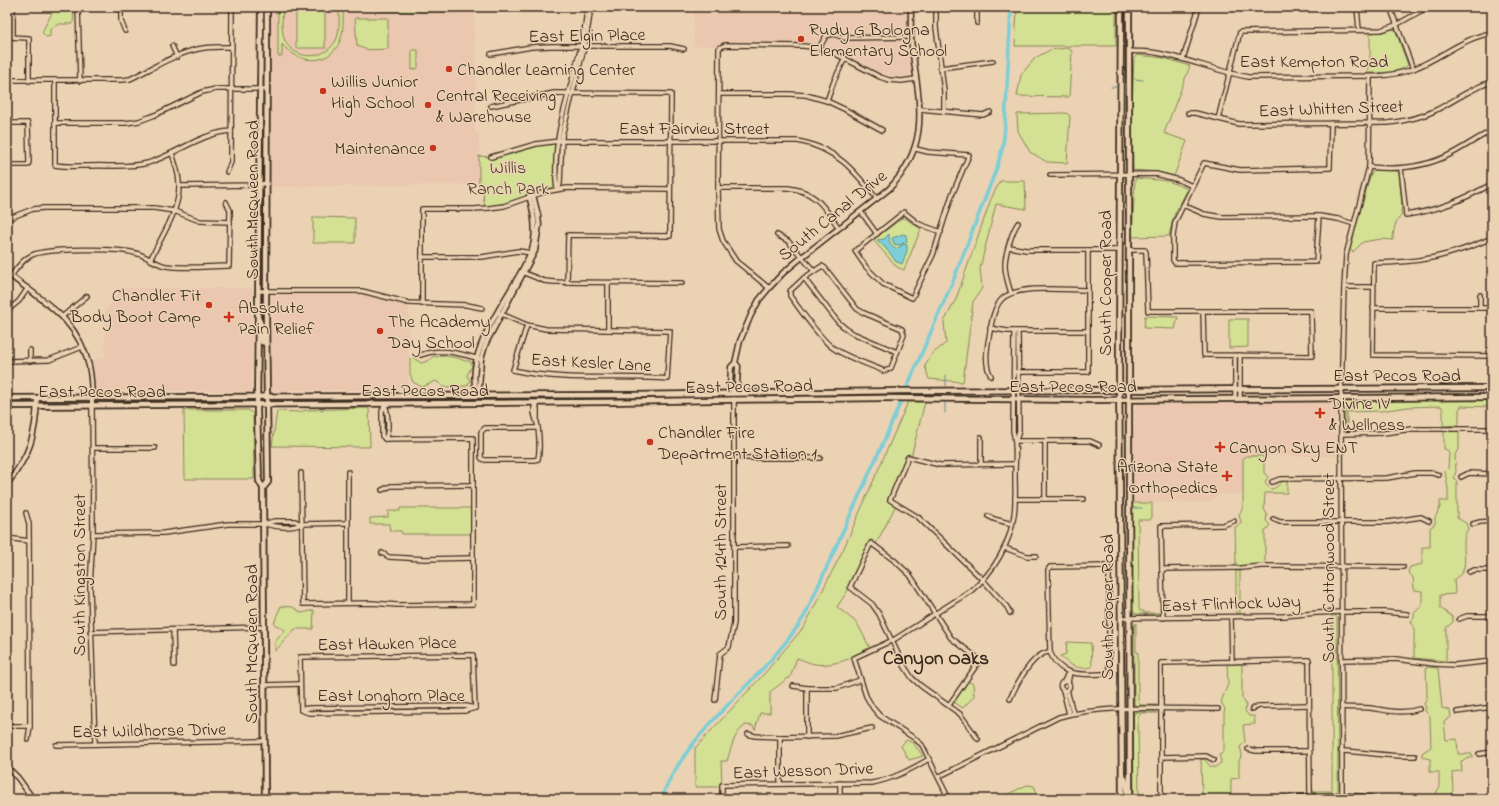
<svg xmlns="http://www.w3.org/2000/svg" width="1499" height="806" viewBox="0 0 1499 806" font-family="'Indie Flower',sans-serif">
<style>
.built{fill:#eac7ae}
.green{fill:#d4e093;stroke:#888558}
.water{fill:#7dced6;stroke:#638c8c}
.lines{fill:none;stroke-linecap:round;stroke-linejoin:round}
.stream{stroke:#638c8c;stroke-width:1}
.canal{stroke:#7dced6;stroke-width:3.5}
.minor-casing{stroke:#3b2a1e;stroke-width:6}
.tertiary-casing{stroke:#3b2a1e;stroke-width:7}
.secondary-casing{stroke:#3b2a1e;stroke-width:8}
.minor{stroke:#ebd2b3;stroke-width:3.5}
.tertiary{stroke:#ebd2b3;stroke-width:4}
.secondary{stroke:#ebd2b3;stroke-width:4.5}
.poi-dot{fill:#c8321e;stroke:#ebd2b3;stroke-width:1.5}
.labels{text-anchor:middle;stroke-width:3;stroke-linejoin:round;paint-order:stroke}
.poi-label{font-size:18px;fill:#3b2a1e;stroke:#ebd2b3;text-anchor:start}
.street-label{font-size:18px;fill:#3b2a1e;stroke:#ebd2b3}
.park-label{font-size:18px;fill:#4a3c2a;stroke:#ebd2b3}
.neighbourhood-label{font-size:19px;font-weight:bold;fill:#3b2a1e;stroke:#ebd2b3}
</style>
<rect width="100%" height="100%" fill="#ebd2b3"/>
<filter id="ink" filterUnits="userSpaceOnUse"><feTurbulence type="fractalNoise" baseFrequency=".025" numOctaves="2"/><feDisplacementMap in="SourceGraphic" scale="8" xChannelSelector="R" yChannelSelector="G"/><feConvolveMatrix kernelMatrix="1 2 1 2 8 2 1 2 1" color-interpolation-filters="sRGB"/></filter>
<g filter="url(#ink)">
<g class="built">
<path d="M272 7H474V44L476 60 475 133H479V184L268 187 269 41Z"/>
<path d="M694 7H907L911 75 909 76 898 77 883 74 833 48 812 43H725L718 46H694Z"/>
<path d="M122 288H252V388L251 391 247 393 234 391H98L96 389 92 361 105 357V311Z"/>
<path d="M275 293 363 294 409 305 408 390H271L269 386 271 374V350L270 338 272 322V297Z"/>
<path d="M1293 401 1309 403H1332L1336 406 1337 456H1246L1243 460V494H1220L1209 502 1132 503 1134 408 1136 405 1231 403 1246 402 1262 403H1282Z"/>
</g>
<g class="green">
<path d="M55 7H74L73 24H59L50 29V36L46 37 42 32Z"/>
<path d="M278 7H283C282 18 281 31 285 41 296 62 328 60 337 38 340 29 339 17 339 7H343C343 18 344 31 340 41 329 67 298 64 282 44V56H278Z"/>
<rect x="296" y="7" width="29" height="41"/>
<path d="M378 7H415V12L378 11Z"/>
<rect x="418" y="7" width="34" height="5"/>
<path d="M1017 7H1116V46H1015Z"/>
<path d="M355 18H388V49C378 49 364 52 357 45Z"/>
<path d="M1395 29 1408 65C1401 73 1377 73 1367 73L1370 57V33L1381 32Z"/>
<path d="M1066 48 1072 51 1069 97 1017 96 1021 75 1035 58 1050 50Z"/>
<path d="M412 50H418V68L412 70Z"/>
<path d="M1137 55 1164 58 1190 66 1164 133 1187 141 1174 176 1158 172 1133 170 1132 109 1134 58Z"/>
<path d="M1066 113 1070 116 1067 163 1047 162 1030 152 1018 131 1017 114Z"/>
<path d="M559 141 558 189 504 206 485 209 482 184H479V156L491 157 536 144Z"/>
<path d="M1374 170 1396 171 1399 173 1402 206 1401 212 1402 215C1395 221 1393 231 1393 240L1381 239 1363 242 1353 252 1350 249 1370 176Z"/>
<path d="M1137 178 1168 181 1188 189 1174 215 1169 236 1132 237 1135 179Z"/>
<path d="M1000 181H1025L1026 209 996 204 980 268 982 288 973 302 963 382 929 379 925 366 932 354 946 343 944 322 956 299 991 199Z"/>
<path d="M313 217 355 218V243H313Z"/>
<path d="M902 218H905L921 229 904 270 897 267 873 240Z"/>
<path d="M1145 316 1178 317 1175 329 1144 328Z"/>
<path d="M1229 319H1248V347L1229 348Z"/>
<path d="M440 355 458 358 465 361H470L472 366 467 375 470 381 467 386 444 387 436 381 422 387 413 382 410 374V359L414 358 421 363 428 361 434 356 438 357Z"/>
<path d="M1492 400V407L1461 406 1459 410V425L1443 426V410L1441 406 1408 407 1381 411 1347 412V431L1345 429V404L1349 401Z"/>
<path d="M908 402H925L911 457H908L890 500 897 503 875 546 871 543 850 587 837 607 857 623 871 650C855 657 832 667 815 664 809 663 803 660 797 658L790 678 787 679 770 692V713H760L755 730 753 726 746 725C734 732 731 749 727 761H721L722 787H695V748L763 675 804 627 843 550Z"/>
<path d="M369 408 370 447 272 446 277 411 299 412 307 410Z"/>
<path d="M184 410H249L253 414 254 479H185Z"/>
<path d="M1444 431H1459V450L1455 454 1456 471 1454 477 1457 482V518L1466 523 1468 529C1459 541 1469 560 1462 573 1460 575 1456 578 1454 579L1455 594 1440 595V608L1453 617V622L1446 628V661L1414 658V629L1411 621 1414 618V613L1422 606V591L1414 590 1413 577 1408 572 1410 567 1422 564V547H1430V528L1435 524V518L1440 507V501H1448V489L1445 472 1448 469 1449 453 1447 450 1444 449Z"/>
<path d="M1246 456H1264V473L1268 477 1265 482C1269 493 1276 489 1281 482L1287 481V493H1265L1264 509 1267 514 1266 521 1270 525 1265 531V564L1236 566 1235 527 1238 526 1241 522 1239 515 1243 507V459Z"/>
<path d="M1132 503H1152V517L1150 520H1138L1139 609 1140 611H1144V613H1159L1157 614H1136L1132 611Z"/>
<path d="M400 508H473V534H402L401 531H390L389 524H370V518L388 517V511H400Z"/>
<rect x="1236" y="571" width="4" height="43"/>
<path d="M281 606 293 607 302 613 314 610 313 629H295L275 651V642L285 630 274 624 277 615Z"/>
<path d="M1332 615H1335L1337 618 1338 790 1335 793H1314L1313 791H1332Z"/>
<path d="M1136 623V652H1138V702L1141 705H1157L1156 706H1136L1134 703V626Z"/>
<path d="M1067 642 1091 643 1092 667C1077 670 1071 666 1060 656L1066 654Z"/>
<path d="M1227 664H1242V697L1246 705 1245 711 1249 716H1254L1255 724 1243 725 1245 742 1240 747 1242 754 1239 761V778L1231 779V798H1202L1201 759H1204L1211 767H1215L1221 763V761L1219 755 1224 752V713L1225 709 1221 702 1228 684Z"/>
<path d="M1426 667 1438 668 1442 708 1450 710 1451 717 1444 722 1446 740 1457 739 1458 754H1472V757L1461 761 1462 771 1452 772 1453 791 1451 793 1450 799H1437L1436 794 1439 787V772H1430V759L1422 757V753L1431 747 1430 720V716L1425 711 1426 707 1424 704 1427 697Z"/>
<path d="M968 681 973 684 974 696 963 708 954 702Z"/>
<path d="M1136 712H1155L1157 713H1141L1138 717 1139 799H1134L1133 716Z"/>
<path d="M906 740 913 743 923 756 909 760 901 746Z"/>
<path d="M1027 785 1034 786 1037 793 1047 798 1060 795 1061 796 1058 799H1003L1006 795Z"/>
</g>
<g class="water">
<path d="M889 234C890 242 889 246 896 249L904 244 907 245V251L902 264 895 261C893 256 882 244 877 240L884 239Z"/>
<path d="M903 234 906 235 907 242 899 245 894 244 892 238Z"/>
</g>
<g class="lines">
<g class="stream">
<path d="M1135 79 1143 80"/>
<path d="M1111 87H1116"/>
<path d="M946 375V386"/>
<path d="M945 413V403"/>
<path d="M1134 508H1142"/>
</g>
<path class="canal" d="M661 799C689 725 764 682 805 615L883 443 955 276 997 167 1003 146 1005 126 1011 7"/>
<defs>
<g id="minor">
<path d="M78 7 80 81"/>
<path d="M121 7V21L125 31"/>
<path d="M936 7V27L944 91V110"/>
<path d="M974 7 977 12V23"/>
<path d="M1357 7 1359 30"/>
<path d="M1390 7 1413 69"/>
<path d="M7 37 29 38V81"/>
<path d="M13 37V7"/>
<path d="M172 46 177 57"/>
<path d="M819 48 826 36 833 34 845 38 911 37"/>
<path d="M1129 51C1138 52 1148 51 1157 53 1188 59 1217 71 1248 77L1379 76C1390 75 1402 73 1413 69 1440 59 1462 38 1492 33"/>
<path d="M491 54 531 47 550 46H670L684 49"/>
<path d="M1183 59 1199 7"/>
<path d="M940 68 993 61"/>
<path d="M7 80H122L130 79C151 69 175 54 198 49 209 46 220 47 232 47"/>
<path d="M55 81V165C66 167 78 166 89 166 108 165 130 168 148 163 177 154 201 133 231 131"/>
<path d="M719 94H790L806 95 827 101 844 109 882 130"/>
<path d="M827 101 834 81 845 58"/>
<path d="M491 106 554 93 671 94 670 236 568 235 567 283"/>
<path d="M920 109 983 115 990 112"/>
<path d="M1188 113H1195L1239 124 1388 123C1404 121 1421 118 1436 110 1455 101 1472 87 1492 82"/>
<path d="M1218 119 1240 32 1381 30 1396 25 1428 7"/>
<path d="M7 123H28L29 162 28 165H7"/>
<path d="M55 123H126L139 121 155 115 202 92 216 89H267"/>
<path d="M916 149 928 152 969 155 952 195 933 255 912 298 883 284 866 267 855 251 904 212 919 224 941 232"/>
<path d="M491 157 536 144 559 141H798C836 148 854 170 877 199"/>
<path d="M1369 167C1396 170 1426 167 1451 154 1465 147 1478 137 1492 131"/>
<path d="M1401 168 1406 215C1440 210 1462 200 1492 184"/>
<path d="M227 172 231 162 232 7"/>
<path d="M1050 175 1156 174 1179 180 1192 186"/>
<path d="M179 186 259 185 266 183"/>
<path d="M557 188C555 179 556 169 556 160 558 108 584 59 587 7"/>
<path d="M718 188H788C816 191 824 207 839 228"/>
<path d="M558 189 560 184 562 136 586 40 591 7"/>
<path d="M1183 205 1204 214 1222 217 1319 216 1338 219 1354 224"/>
<path d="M861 212 877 234"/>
<path d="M1319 216 1316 262 1175 263 1173 260V236L1175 222 1204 163 1240 170 1330 168 1331 123"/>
<path d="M7 219 33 209 44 208H154L174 211 200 221 230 222"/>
<path d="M777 235 788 241 814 271"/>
<path d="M1492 238C1451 256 1419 263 1374 263L1373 355 1492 356"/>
<path d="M1009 247 1026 250H1120"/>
<path d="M1129 250H1145L1146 252 1148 311H1311L1312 356 1204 355 1203 311"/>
<path d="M422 257H482L518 251 532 253"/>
<path d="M150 260C161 238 179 211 179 187 180 175 175 164 172 153"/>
<path d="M822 266 825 268 857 309 864 313 902 329 904 335 891 368 884 371C868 364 848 358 833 348 819 338 801 310 790 296V291L804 278Z"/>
<path d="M522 272 544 281 554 282 682 283"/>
<path d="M11 276C17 268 23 259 32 255 47 248 118 248 135 253 146 255 155 264 166 266 186 269 209 266 229 266L230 210 226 202"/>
<path d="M804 278 838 322 850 332 897 352"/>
<path d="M608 283V330"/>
<path d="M1344 287H1373"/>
<path d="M769 288 736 261 723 241 719 229 718 188 719 48 725 45 803 46 819 48 832 52 880 77 889 80 901 81 916 79"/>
<path d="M258 291H362L409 303 467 305 482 308"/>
<path d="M1011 293C1008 284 1005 275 1005 265 1005 255 1012 231 1018 223"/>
<path d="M1480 295V308"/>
<path d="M422 304V209H474L489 208 504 206 544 192 567 188 670 189"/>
<path d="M1373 308H1492"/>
<path d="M7 311 19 301 28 288"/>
<path d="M499 313 527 325 546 329 670 331 667 379C616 375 564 382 513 370L527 325"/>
<path d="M63 316 87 296"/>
<path d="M990 328 1007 331H1088"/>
<path d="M421 355C440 347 461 354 480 359"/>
<path d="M1235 355V399"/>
<path d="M1240 355V399"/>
<path d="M7 361 49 360 82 347"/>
<path d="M30 361V350"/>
<path d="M1014 372H1088V250"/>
<path d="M991 376C984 365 987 348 989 337 991 326 993 308 1002 299 1017 284 1067 290 1088 290"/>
<path d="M535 403C532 414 536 417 538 427 539 436 540 450 538 459L534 460H485L482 459 481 457V432L485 428H538"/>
<path d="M385 404 382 411V436L385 439"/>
<path d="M385 404C388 413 390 430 385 439"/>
<path d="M536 404 537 409V421"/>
<path d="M92 406 93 534 90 587 95 744"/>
<path d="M1341 434 1384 433 1412 429H1492"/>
<path d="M981 437V464"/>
<path d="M1016 440 1019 431 1018 331"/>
<path d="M1016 441H1090L1099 445"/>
<path d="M1045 441V499"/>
<path d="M93 448H155"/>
<path d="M734 458H820"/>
<path d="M348 472V603"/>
<path d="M301 473 303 604 372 603 397 605 473 604V438L385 439"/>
<path d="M1461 477 1469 473 1492 474"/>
<path d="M1272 482 1280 479 1387 478 1415 473H1432L1439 475"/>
<path d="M382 490 391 486 473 485"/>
<path d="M1015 499H1084"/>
<path d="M26 513 29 524 30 726 28 740"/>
<path d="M988 516 994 519 1012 524"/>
<path d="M1273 519 1280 522H1388L1421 517 1429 521"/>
<path d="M265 524C275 527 292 529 301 524"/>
<path d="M1473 524 1480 522 1492 521"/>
<path d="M93 534 164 533 228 524H264L274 521H295L301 524 347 523"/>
<path d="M7 538 29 541"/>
<path d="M734 547 788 546"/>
<path d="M1005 548 1027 556H1036"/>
<path d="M382 553 389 557 425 559 473 558"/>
<path d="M1108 566 1109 569V670L1107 673 1104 674C1081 675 1060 677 1050 652L1048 570 1050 567Z"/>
<path d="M1162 569 1241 568 1262 566 1403 567"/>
<path d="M1469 572 1474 570H1492"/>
<path d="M1010 613 1007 607 983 580 918 517 890 500 908 457 940 465 1015 464"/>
<path d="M1231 617 1232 662"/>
<path d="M1121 618 1284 616 1317 613 1342 612H1384L1407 614"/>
<path d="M1163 618 1161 526 1223 525 1234 521"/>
<path d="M1459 619 1467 616H1492"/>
<path d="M173 630 174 665"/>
<path d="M90 632 264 627"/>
<path d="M1341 660 1396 659 1434 664 1455 665 1492 661"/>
<circle cx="1065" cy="686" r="4.5"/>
<path d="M1064 682 1067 675 1070 672 1068 683"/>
<path d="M265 685 300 684"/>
<path d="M793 686 807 688H837L860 680"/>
<path d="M807 688V737"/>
<path d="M1063 690 1069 714"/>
<path d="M1067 690 1073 713"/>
<path d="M1010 699C1016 685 1033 652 1050 652"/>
<path d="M715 700 720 654 729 647 734 623V399"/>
<path d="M949 705 980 660 951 638 910 575 895 561 871 543 850 587 872 604 879 614 903 664 912 678 921 686 960 714 978 739"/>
<path d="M1342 707C1351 708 1360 707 1370 708 1387 710 1402 715 1419 709"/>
<path d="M302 709 310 708 466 706 475 708"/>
<path d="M1252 709 1259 706 1309 705"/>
<path d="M301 710 300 657 473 655 475 708"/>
<path d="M301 710 309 713 465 711 475 708"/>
<path d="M1457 712 1492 707"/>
<path d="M7 726H30"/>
<path d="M748 734 755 736 780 737 835 736 872 728"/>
<path d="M780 737V784"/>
<path d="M56 745 265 741"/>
<path d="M1248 749 1256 751H1309"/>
<path d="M1341 751C1366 752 1391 757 1415 756"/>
<path d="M1479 754 1492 752"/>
<path d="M1161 757 1206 756 1214 760"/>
<path d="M938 777 1059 717C1109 704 1165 709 1218 709"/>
<path d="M1457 798 1465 799 1492 798"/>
<path d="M722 799V785L872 783C893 779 910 770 929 759"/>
<path d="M840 799V783"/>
<path d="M949 799 922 745 914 738 880 716 873 708 866 696 854 658 895 639 971 591C994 572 1010 544 1014 515 1016 501 1015 488 1015 474 1015 460 1017 445 1013 431L1014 331"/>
<path d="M1161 799V663L1309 660 1310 795"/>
<path d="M1271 799C1307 796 1343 792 1379 799"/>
<path d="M1342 799 1341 399 1344 287 1346 255 1369 167 1370 77"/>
<path d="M1424 799 1430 798"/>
</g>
<g id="tertiary">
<path d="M7 273C42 301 78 318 89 366 92 379 92 392 92 406"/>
<path d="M734 393 730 387 731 367 735 363 740 341 751 315 759 300 769 288 783 273 802 257 889 189C932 143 919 103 912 47 910 34 911 20 911 7"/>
<path d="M734 393 737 386 738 366 735 363"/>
<path d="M477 395 479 389 481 359 486 343 535 251 539 225 538 215 533 195"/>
<path d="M477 395C464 354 502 307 521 272 526 262 532 253 534 241 536 225 534 212 529 196"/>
<path d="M7 484C30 455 36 435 37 398"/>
<path d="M7 767 18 778 33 799"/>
</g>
<g id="secondary">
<path d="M261 7 257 411 259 481 263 488 265 799"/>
<path d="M1121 7 1119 360 1122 799"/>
<path d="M1129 7V461L1130 799"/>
<path d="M259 320 262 327V342L266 343"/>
<path d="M7 398 633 395 899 391 1492 388"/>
<path d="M7 406 610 402 711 400 883 398 1093 400 1492 397"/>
<path d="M263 488 268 482 266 314 267 7"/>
<path d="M1122 774C1128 780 1126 791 1128 799"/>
</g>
</defs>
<use href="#minor" class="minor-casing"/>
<use href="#tertiary" class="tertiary-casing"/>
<use href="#secondary" class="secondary-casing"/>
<use href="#minor" class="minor"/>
<use href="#tertiary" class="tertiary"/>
<use href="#secondary" class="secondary"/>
</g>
</g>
<g class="poi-dot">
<circle cx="801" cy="39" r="4"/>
<circle cx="449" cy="69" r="4"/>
<circle cx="323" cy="91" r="4"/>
<circle cx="428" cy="105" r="4"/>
<circle cx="433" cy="148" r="4"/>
<circle cx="209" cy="305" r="4"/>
<path d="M227 311h4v4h4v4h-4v4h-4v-4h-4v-4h4z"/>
<circle cx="380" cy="331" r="4"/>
<path d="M1318 407h4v4h4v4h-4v4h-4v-4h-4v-4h4z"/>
<circle cx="650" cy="442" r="4"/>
<path d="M1218 441h4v4h4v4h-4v4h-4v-4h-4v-4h4z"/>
<path d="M1225 470h4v4h4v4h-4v4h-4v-4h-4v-4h4z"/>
</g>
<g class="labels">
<g class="poi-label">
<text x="809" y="35">Rudy G Bologna<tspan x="809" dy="21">Elementary School</tspan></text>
<text x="457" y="75">Chandler Learning Center</text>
<text x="331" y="87">Willis Junior<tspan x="331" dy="21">High School</tspan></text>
<text x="436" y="101">Central Receiving<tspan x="436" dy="21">&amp; Warehouse</tspan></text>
<text x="425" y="154" text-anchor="end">Maintenance</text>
<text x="201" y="301" text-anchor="end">Chandler Fit<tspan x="201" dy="21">Body Boot Camp</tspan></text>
<text x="238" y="313">Absolute<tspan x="238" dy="21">Pain Relief</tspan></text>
<text x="388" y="327">The Academy<tspan x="388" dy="21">Day School</tspan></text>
<text x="1329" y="409">Divine IV<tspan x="1329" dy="21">&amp; Wellness</tspan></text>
<text x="658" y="438">Chandler Fire<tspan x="658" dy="21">Department Station 1</tspan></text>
<text x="1229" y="453">Canyon Sky ENT</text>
<text x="1218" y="472" text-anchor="end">Arizona State<tspan x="1218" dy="21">Orthopedics</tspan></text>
</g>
<g class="street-label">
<text transform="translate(587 35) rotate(-1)" y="6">East Elgin Place</text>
<text x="1314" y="67">East Kempton Road</text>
<text transform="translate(1331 108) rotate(-2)" y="6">East Whitten Street</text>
<text x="694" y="134">East Fairview Street</text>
<text transform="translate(252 200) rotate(-90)" y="6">South McQueen Road</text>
<text transform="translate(832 215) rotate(-39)" y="6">South Canal Drive</text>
<text transform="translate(1105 283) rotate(-90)" y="6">South Cooper Road</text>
<text transform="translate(591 362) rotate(3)" y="6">East Kesler Lane</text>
<text x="1397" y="381">East Pecos Road</text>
<text transform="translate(749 386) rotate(-1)" y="6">East Pecos Road</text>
<text x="1073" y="392">East Pecos Road</text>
<text x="425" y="396">East Pecos Road</text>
<text x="102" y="397">East Pecos Road</text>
<text transform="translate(720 552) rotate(-90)" y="6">South 124th Street</text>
<text transform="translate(1328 568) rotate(-90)" y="6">South Cottonwood Street</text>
<text transform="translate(79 575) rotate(-90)" y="6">South Kingston Street</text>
<text transform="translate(1231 603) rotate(-2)" y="6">East Flintlock Way</text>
<text transform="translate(1107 607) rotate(-90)" y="6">South Cooper Road</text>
<text transform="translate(387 643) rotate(-1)" y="6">East Hawken Place</text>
<text transform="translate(251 644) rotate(-90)" y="6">South McQueen Road</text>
<text x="391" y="701">East Longhorn Place</text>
<text transform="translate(149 730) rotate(-1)" y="6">East Wildhorse Drive</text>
<text transform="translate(803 770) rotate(-2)" y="6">East Wesson Drive</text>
</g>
<g class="park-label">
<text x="508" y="173">Willis<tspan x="508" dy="21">Ranch Park</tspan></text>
</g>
<g class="neighbourhood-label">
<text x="936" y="664">Canyon Oaks</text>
</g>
</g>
<rect width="1499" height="806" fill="none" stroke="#ebd2b3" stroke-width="24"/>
<rect x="12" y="12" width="1475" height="782" fill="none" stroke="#3b2a1e" stroke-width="1.5" filter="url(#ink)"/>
</svg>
